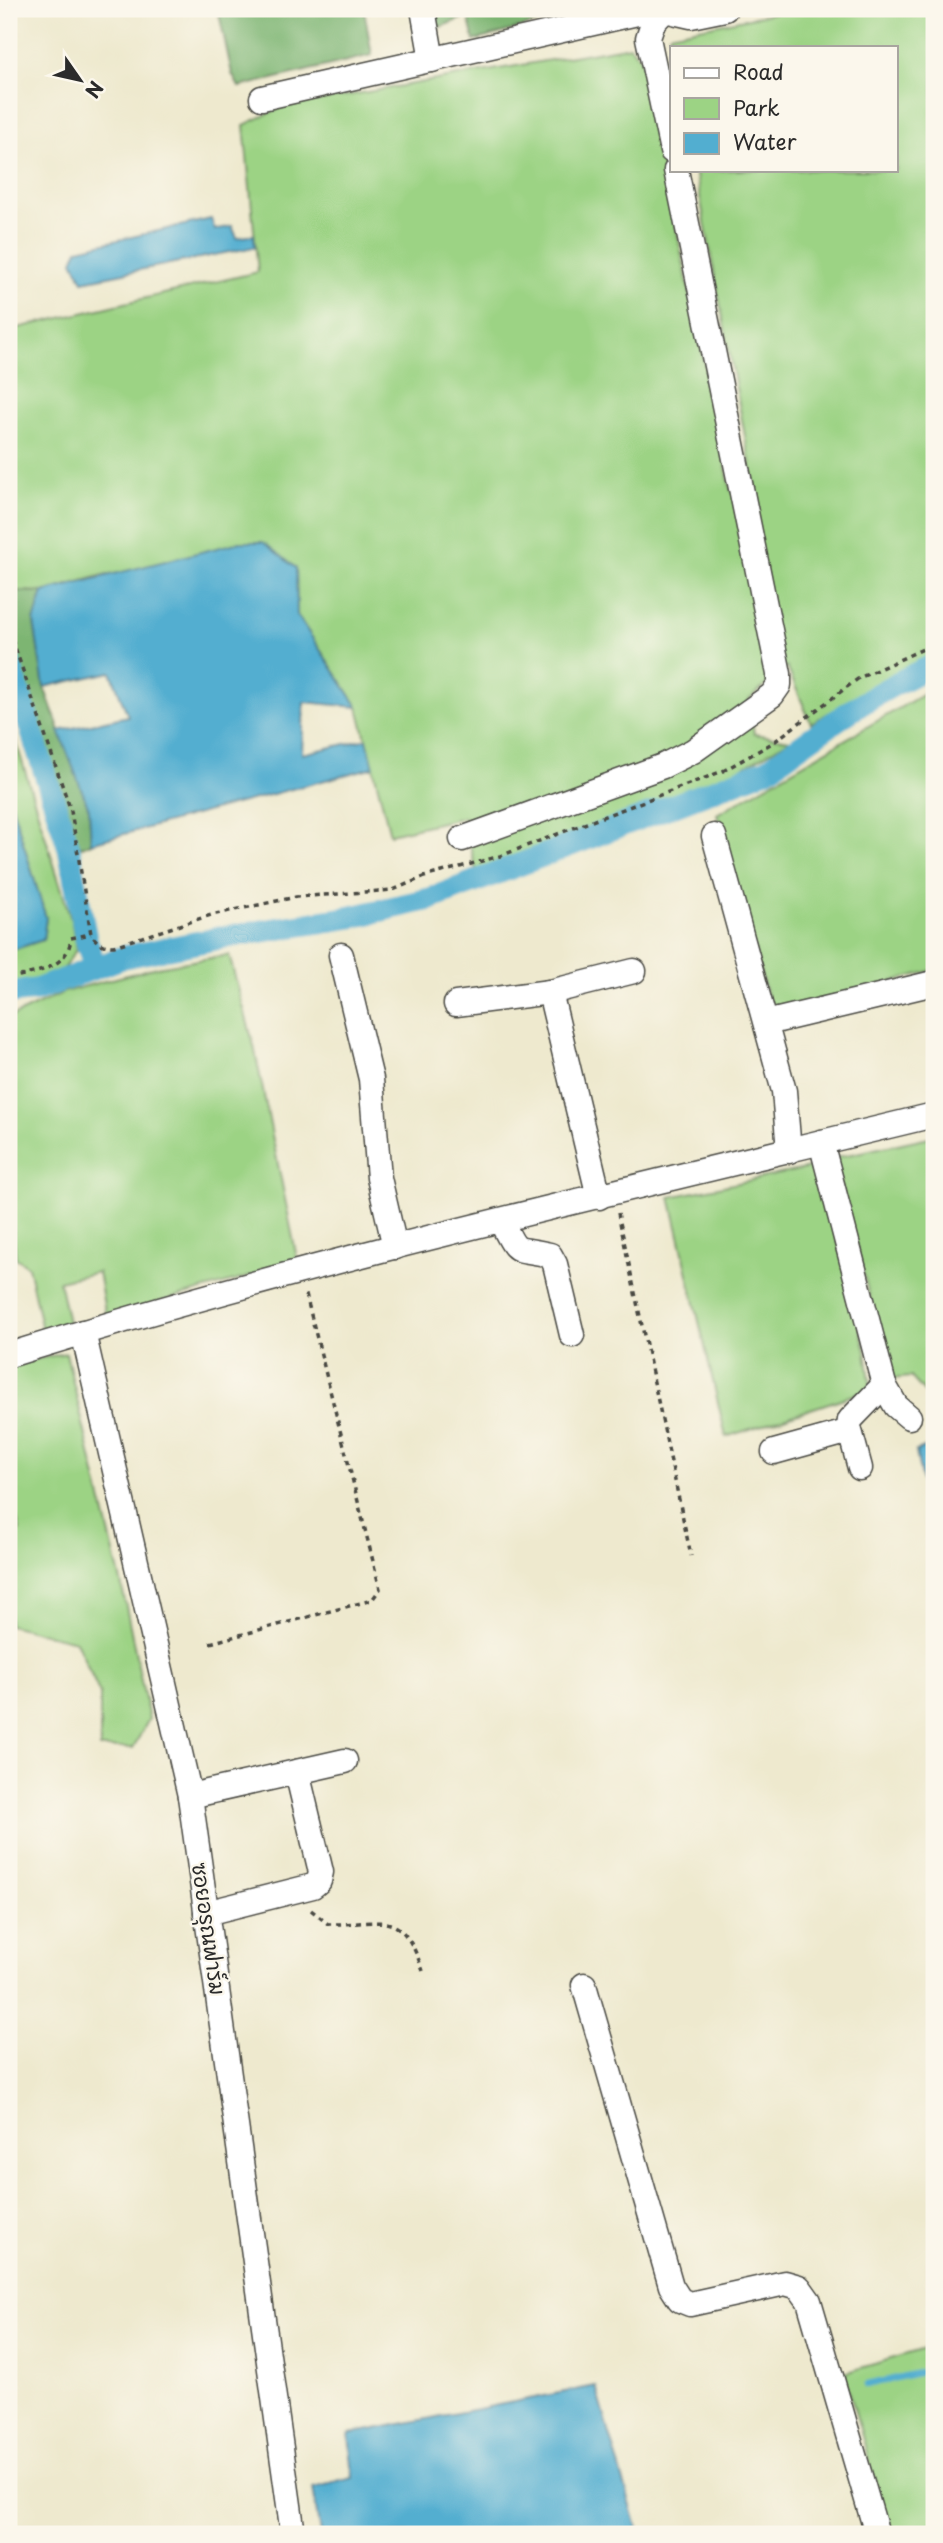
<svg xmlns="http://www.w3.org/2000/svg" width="943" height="2543" viewBox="0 0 943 2543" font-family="'Playpen Sans','Playpen Sans Thai',sans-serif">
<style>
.green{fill:#9cd384;stroke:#647f58;stroke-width:2}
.forest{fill:#7db572;stroke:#54704e;stroke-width:2}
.water{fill:#52aed0;stroke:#3e6c7e;stroke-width:2}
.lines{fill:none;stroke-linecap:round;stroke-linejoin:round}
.stream{stroke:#52aed0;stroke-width:6}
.canal{stroke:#52aed0;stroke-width:23}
.minor-casing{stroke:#484843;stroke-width:27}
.path{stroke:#484843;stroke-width:3.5;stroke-dasharray:5 5;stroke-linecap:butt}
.minor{stroke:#fff;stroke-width:24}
.labels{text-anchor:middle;stroke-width:5;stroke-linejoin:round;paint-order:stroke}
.street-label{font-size:21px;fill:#2b2b2b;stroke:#fbf7ec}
</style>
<rect width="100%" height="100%" fill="#fbf7ec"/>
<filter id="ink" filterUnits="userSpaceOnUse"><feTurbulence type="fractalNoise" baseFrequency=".0143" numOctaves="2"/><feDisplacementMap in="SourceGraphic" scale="14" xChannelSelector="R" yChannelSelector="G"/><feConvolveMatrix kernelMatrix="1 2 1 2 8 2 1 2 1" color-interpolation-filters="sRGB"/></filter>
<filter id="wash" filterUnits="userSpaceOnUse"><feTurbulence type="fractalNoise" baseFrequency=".00686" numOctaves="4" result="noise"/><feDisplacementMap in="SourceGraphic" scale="28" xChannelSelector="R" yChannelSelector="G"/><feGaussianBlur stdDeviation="1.57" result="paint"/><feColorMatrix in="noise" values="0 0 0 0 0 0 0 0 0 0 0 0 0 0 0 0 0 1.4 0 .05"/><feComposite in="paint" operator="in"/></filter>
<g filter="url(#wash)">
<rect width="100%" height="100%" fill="#eee9ce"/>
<g class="green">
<path d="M794 9H934V655L811 723 787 667 749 700 754 734 790 740 726 777 476 871 464 817 390 834 358 707 297 615 296 568 107 574 43 592 9 591V330L258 272 244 125 282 107 630 46 641 59 731 491 755 489 695 170H896V47H672L669 34Z"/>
<path d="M934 688V970L772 1015 717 814Z"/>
<path d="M9 719 72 923 76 950 63 969 36 982 9 986V951L43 940 46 918 9 796Z"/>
<path d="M229 955 254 1046 298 1263 106 1317 98 1272 59 1281 68 1322 42 1330 28 1266 16 1258 9 1201V1018L64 992 157 967Z"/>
<path d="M934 1136V1403L911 1377 891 1379 833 1158Z"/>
<path d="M819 1166 866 1351 871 1389 726 1437 670 1197Z"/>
<path d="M66 1353 121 1582 149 1719 133 1748H100V1694L76 1641 9 1625V1540L20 1530 9 1492V1369L18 1363Z"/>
<path d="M934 2346V2534H890L844 2373Z"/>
</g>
<g class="forest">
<path d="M218 9H364L372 55 239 87 232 74Z"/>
<path d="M434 9H585L474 41 468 16 438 28Z"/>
<path d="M9 591 43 592 34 622 44 687 89 809 91 843 82 847 69 836 35 731 9 620Z"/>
</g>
<g class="water">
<path d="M211 219 215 230 232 226 237 238 254 235 255 247 83 281 73 261 78 249Z"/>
<path d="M240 542H263L296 568 297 615 358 707 304 702 302 754 367 739 374 767 91 843 89 809 59 731 128 716 111 672 44 687 34 622 43 592Z"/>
<path d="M9 796 46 918 43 940 9 951Z"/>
<path d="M934 1445V1547L916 1451Z"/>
<path d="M596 2386 639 2534H320L313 2488 353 2478 349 2434Z"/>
</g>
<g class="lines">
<path class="stream" d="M867 2385 934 2369"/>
<g class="canal">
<path d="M9 661 69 848 86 939 95 968"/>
<path d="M9 993 36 990 124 957 225 937 352 917 430 899 768 769C821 731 874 691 934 665"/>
</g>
</g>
</g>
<g filter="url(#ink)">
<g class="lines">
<defs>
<g id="minor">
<path d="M423 9 432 60"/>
<path d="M660 9 691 16 725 9"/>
<path d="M664 11 653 23 648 38 672 151"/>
<path d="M262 98 655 9"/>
<path d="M714 836 784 1091 789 1151"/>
<path d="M462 839 663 766 693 751 772 695 779 685V674L676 170"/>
<path d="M341 955 371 1079 379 1178 395 1247"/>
<path d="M550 992 599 1197"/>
<path d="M456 1004 550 992 634 971"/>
<path d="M766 1023 934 983"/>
<path d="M821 1142 884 1385 896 1406 909 1417"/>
<path d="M501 1221C519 1258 513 1246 550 1255L555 1264 572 1335"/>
<path d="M83 1332 190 1796 293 2534"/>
<path d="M9 1355C313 1260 625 1190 934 1115"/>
<path d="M774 1452 850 1431"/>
<path d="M860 1468 849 1427 850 1420 884 1385"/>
<path d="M190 1796 345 1761"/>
<path d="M206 1913 313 1886 319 1881 321 1872 297 1772"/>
<path d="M584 1985 671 2286 680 2300 690 2304 785 2283 799 2287 809 2301 877 2534"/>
</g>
</defs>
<use href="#minor" class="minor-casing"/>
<g class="path">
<path d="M9 630 71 811 91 934C98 944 102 946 114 946L211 915 296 897 393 890 424 877 500 856 723 771 774 742 859 678 934 644"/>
<path d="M934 679 928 681 934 704"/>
<path d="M9 978C34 973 68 969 71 938L91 934"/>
<path d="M618 1213 691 1556"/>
<path d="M210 1643 372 1600 380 1589 305 1291"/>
<path d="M311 1910 328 1924C385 1925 400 1906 423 1971"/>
</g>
<use href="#minor" class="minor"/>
</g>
</g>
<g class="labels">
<g class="street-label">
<text transform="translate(208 1929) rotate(82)" y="7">ซอยอรุณฟาร์ม</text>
</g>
</g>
<rect width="943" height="2543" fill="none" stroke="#fbf7ec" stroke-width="35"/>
<rect x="670" y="46" width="228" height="126" fill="#fbf7ec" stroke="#a8a59f" stroke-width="2"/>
<rect x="684" y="68" width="35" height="10" fill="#ffffff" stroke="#a8a59f" stroke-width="2"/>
<text x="733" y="80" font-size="21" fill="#2b2b2b">Road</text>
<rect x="684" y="98" width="35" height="21" fill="#9cd384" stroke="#a8a59f" stroke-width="2"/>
<text x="733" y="116" font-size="21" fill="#2b2b2b">Park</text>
<rect x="684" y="133" width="35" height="21" fill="#52aed0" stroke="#a8a59f" stroke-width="2"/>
<text x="733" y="150" font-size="21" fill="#2b2b2b">Water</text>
<g transform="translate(80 80) rotate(124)" stroke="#fbf7ec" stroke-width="5" paint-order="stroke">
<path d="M0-5L12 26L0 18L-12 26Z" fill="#2b2b2b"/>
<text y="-10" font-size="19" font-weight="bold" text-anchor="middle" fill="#2b2b2b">N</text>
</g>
</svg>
